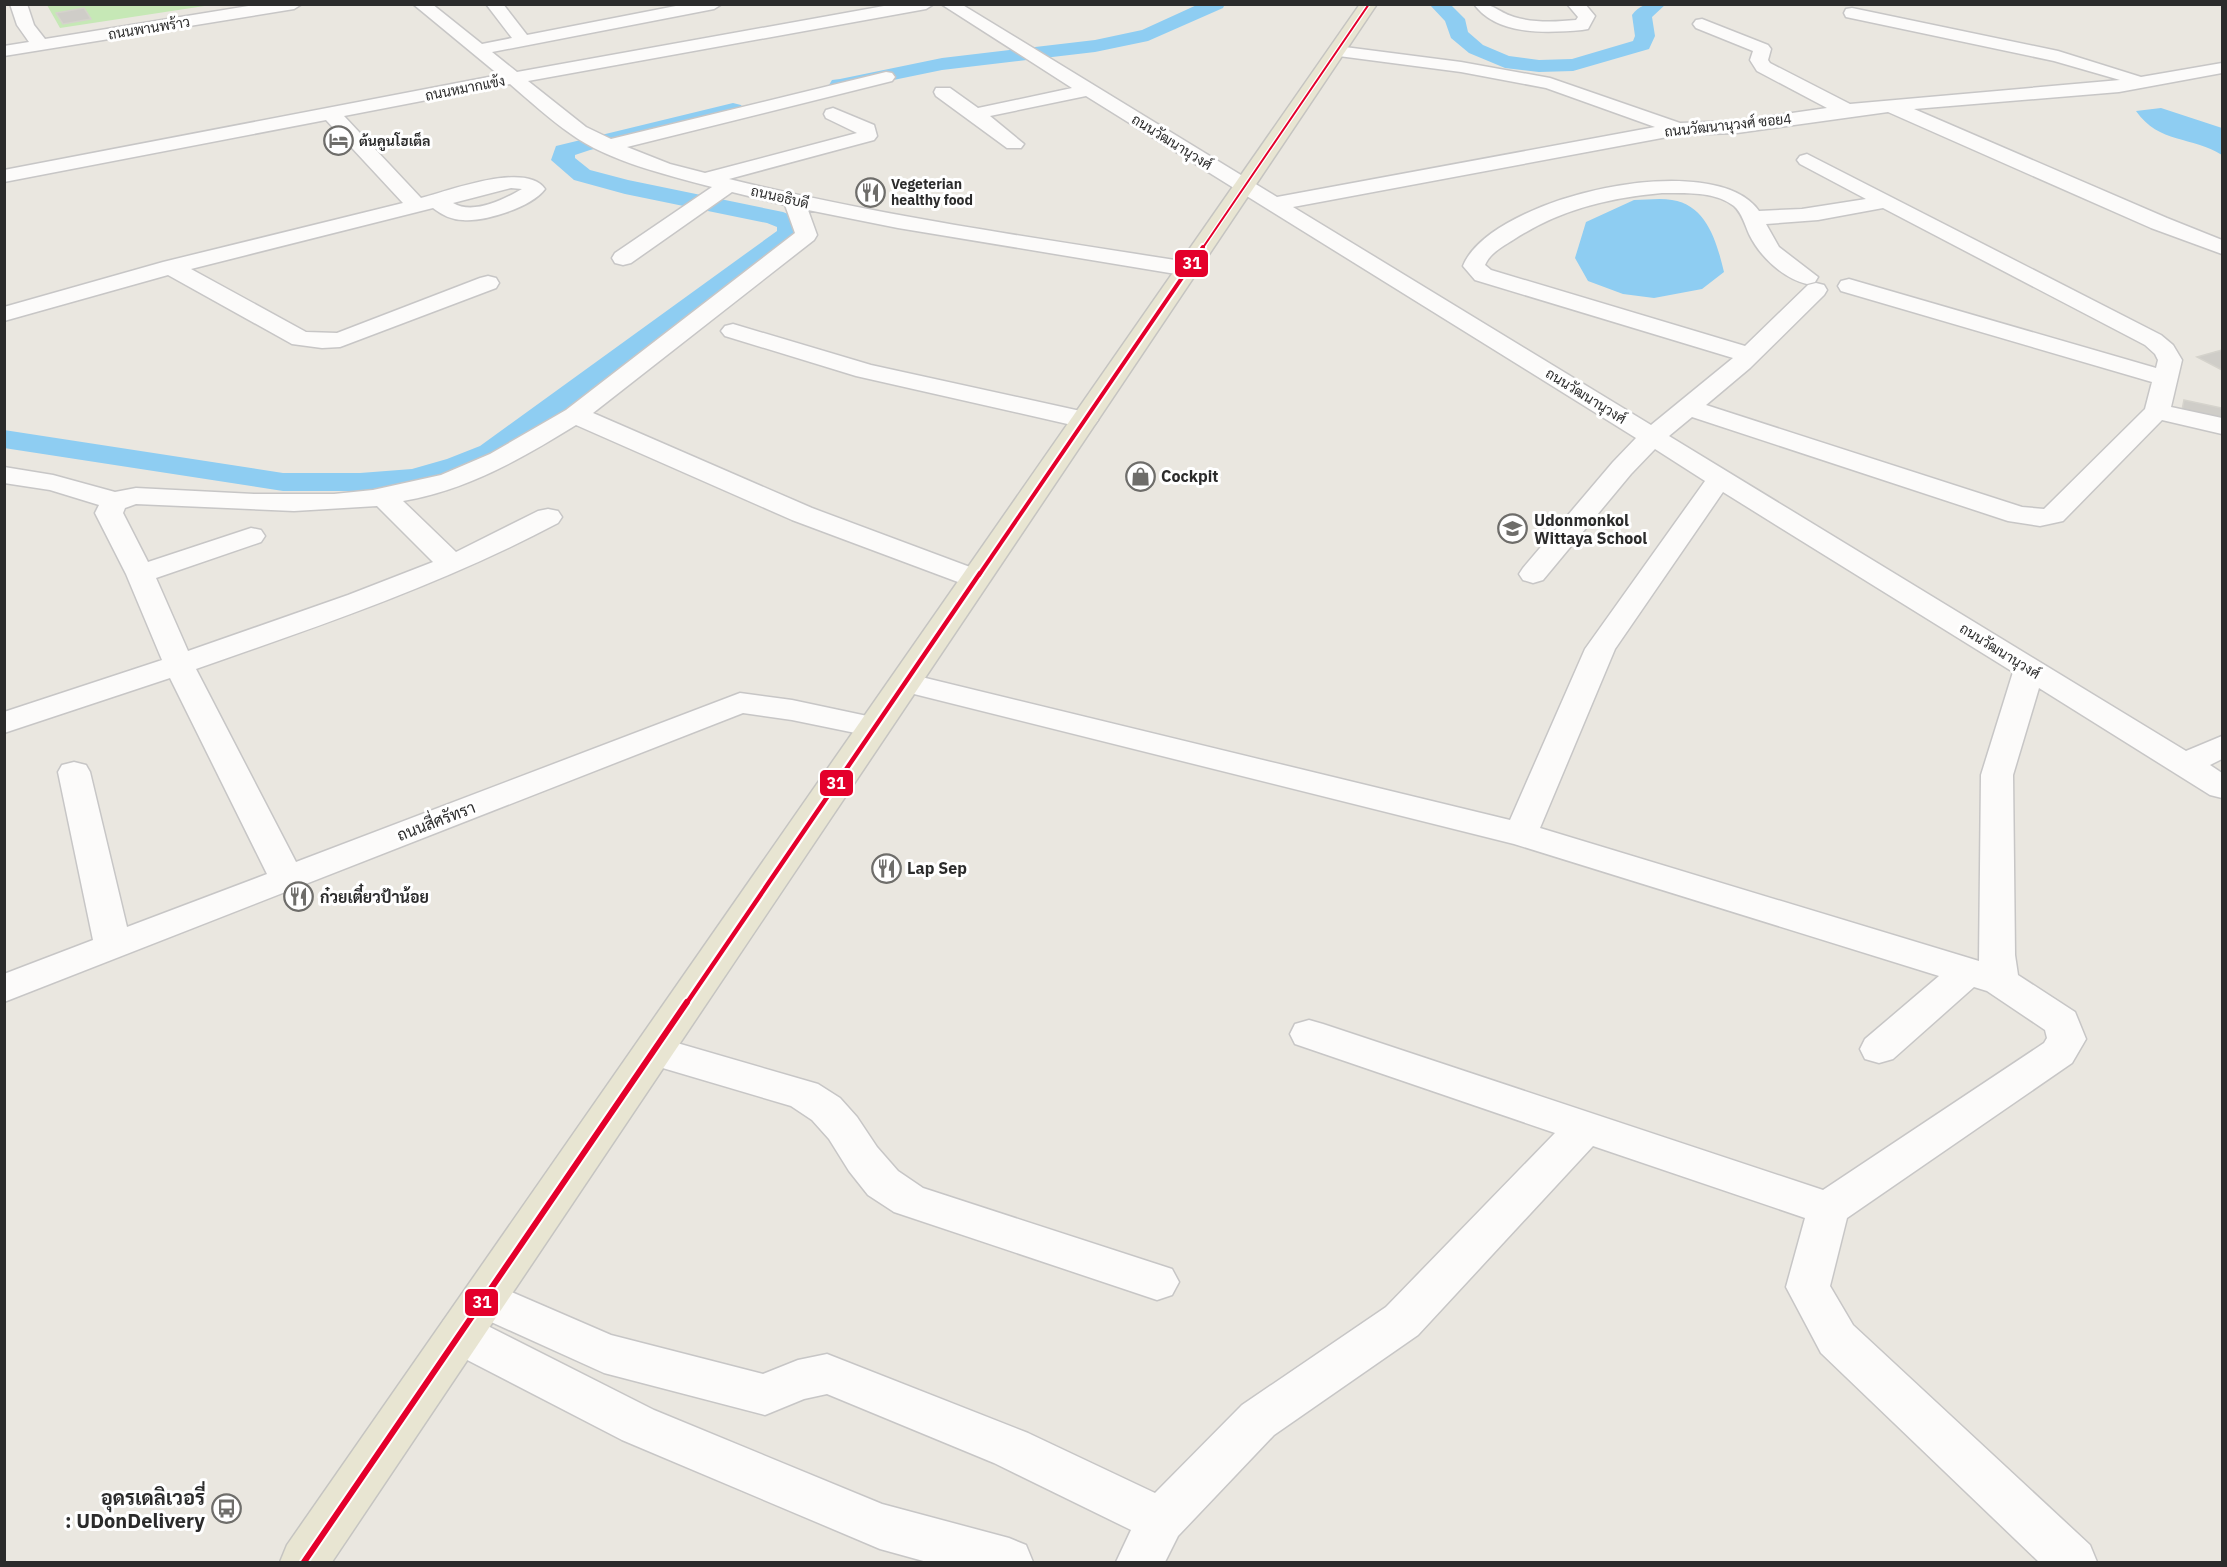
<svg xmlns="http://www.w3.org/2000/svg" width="2227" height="1567" viewBox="0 0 2227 1567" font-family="'IBM Plex Sans',Sarabun,sans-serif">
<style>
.green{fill:#c6e8b6}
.water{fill:#8ecdf2}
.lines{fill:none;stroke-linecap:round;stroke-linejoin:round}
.canal{fill:#8ecdf2;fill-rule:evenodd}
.building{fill:#cfcdc8;stroke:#d5d3cc;stroke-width:1.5}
.minor-casing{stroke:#c7c6c6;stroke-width:3}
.major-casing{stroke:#c5c4c1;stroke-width:3}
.minor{fill:#fcfbfa;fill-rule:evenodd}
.major{fill:#e8e5d2;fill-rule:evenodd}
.bus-1-far3-casing{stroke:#fff;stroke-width:4.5}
.bus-1-far2-casing{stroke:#fff;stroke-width:8}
.bus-1-far1-casing{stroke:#fff;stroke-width:9}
.bus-1-casing{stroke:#fff;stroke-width:10}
.bus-1-far3{stroke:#e4002b;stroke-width:2}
.bus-1-far2{stroke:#e4002b;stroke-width:4}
.bus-1-far1{stroke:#e4002b;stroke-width:4.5}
.bus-1{stroke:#e4002b;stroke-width:6}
.labels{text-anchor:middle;stroke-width:6;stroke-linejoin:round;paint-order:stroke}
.far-street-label{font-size:14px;fill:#2b2b2b;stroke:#fff}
.far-poi-label{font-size:14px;font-weight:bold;fill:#2b2b2b;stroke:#fff;text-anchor:start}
.poi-label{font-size:16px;font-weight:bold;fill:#2b2b2b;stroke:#fff;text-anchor:start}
.street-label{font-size:16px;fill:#2b2b2b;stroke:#fff}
.near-poi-label{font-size:20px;font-weight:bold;fill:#2b2b2b;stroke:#fff;text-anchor:end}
.line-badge{stroke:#fff;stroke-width:2}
.badge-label{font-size:16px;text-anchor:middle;font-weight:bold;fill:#fff}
</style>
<rect width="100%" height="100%" fill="#eae7e0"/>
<path class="green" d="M47 5H211L60 28Z"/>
<g class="water">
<path d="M2161 108 2222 128V155C2192 136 2159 144 2136 111Z"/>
<path d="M1634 200C1646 200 1660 198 1672 200 1707 205 1717 243 1724 272L1702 289 1654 298 1623 294 1588 281 1575 258 1586 222Z"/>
</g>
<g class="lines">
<g class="canal">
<path d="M1199 4H1225L1223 8 1148 41 1095 52 942 70 840 91 832 90 829 85 832 80 840 79 942 58 1095 40 1142 30Z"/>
<path d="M1429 4H1450L1465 19 1468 32 1483 45 1509 56 1539 60 1572 59 1633 41 1635 36 1632 15C1641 2 1652 4 1666 4L1652 17 1655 36 1649 49 1573 71 1539 72 1505 68 1469 53 1451 38 1445 21Z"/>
<path d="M733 103 741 105 744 110 741 115 590 150 575 155V158L590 170 628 180 783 212 798 218 803 231 793 245 502 460 469 473 413 487 360 491H283L4 448V430L283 473H360L412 469 447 459 480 446 777 231V227L767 223 625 194 574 180 551 160 556 146Z"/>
</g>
</g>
<g class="building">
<path d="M84 8 91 19 63 24 56 13Z"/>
<path d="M2222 350V370L2197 357Z"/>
<path d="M2184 400 2222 408V424L2181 415Z"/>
</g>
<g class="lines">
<defs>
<g id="minor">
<path d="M10 4H27L34 25 45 39 260 4H302L294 9 4 56V46L29 42 17 25Z"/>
<path d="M413 4H432L482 44 512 38 486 4H503L527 35 686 4H722L714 9 492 52 517 72 895 4H934L926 9 528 81 586 127 611 139 886 72 892 73 895 77 892 81 627 147 670 164 705 173 857 133 826 118 824 114 826 110 833 108 874 125 877 136 874 140 729 179C880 216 1034 238 1188 262L1196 264 1199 269 1196 274 1188 276 898 228 808 210 817 235 814 240 593 413 812 508 986 573 990 579 986 585 976 588 966 585 792 520 576 425C521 459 467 490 403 501L456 552 538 511 548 509 558 511 562 517 558 523C443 584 319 626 196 669L296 862 740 693 792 700 886 720 891 727 886 734 875 737 792 720 743 713 4 1002V974L93 940 58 772 62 765 74 762 86 765 90 772 127 927 267 874 170 678 4 733V712L162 660 126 574 95 513 99 505 50 490 4 483V467L53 475 115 492 136 488 254 494H334L373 490 441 475 490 454 566 410 795 233 785 205 732 192 631 263 623 265 615 263 612 258 615 253 712 187C667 175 608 161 571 134 549 119 530 101 510 84L344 116 421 198C449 191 526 161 545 189 532 207 485 222 463 220 452 220 442 215 433 208L191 269 306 332 337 333 480 278 488 276 496 278 499 283 496 288 340 347 322 348 292 344 168 275 4 321V307L163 262 403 203 326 120 4 182V170L499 75ZM511 188 522 189C503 200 473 215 453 203ZM136 504 294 511 377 506 433 562 348 595 188 651 156 578 261 542 265 536 261 530 251 528 148 562 123 513 125 508Z"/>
<path d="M941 4H961L1277 197 1655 127 1546 88 1461 72 1331 55 1328 51 1331 47 1337 46 1461 62 1550 78 1680 123 1737 121 1827 108 1757 71 1750 60 1753 51 1696 28 1693 24 1696 20 1702 19 1768 45 1771 49 1768 60 1770 63 1850 104 2120 80 2054 61 1846 17 1844 13 1846 9 1852 8 2058 51 2141 77 2222 63V73L2119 92 1914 109 2167 218 2222 240V254L2151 228 1888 112 1737 133 1678 135 1293 207 1651 425 1733 358 1475 280 1463 266C1490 197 1715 146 1759 211L1802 209 1866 199 1800 164 1797 160 1800 156 1807 154 2161 335 2173 345 2182 360 2171 407 2222 418V434L2162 420 2063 521 2040 526 2008 521 1692 417 1669 436 2186 751 2222 736V759L2210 765 2222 773V798L2210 795 2039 688 2013 775 2015 955 2018 975 2075 1012 2086 1039 2072 1063 1847 1218 1830 1286 1853 1325 2090 1545 2097 1562H2039L1821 1353 1786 1287 1805 1218 1593 1146 1418 1335 1274 1435 1178 1536 1165 1562H1116L1131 1530 994 1463 827 1394 804 1399 765 1415 604 1373 469 1312 462 1299 469 1286 484 1280 611 1335 763 1374 798 1360 827 1354 1028 1433 1155 1493 1242 1405 1386 1307 1555 1133 1295 1044 1290 1034 1295 1024 1309 1020 1323 1024 1823 1190 2044 1043 2047 1038 2045 1030 1987 991 1974 987 1893 1059 1879 1063 1865 1059 1860 1049 1865 1039 1939 976 1514 844 894 689 890 682 894 675 905 673 1510 820 1585 649 1705 481 1655 449 1631 474 1543 580 1533 583 1523 580 1519 574 1523 568 1613 462 1636 438 1086 96 990 116 1024 144 1021 148H1007L936 96 934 92 936 88H950L978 108 1072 88ZM1662 193C1684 193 1715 191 1734 206 1742 213 1745 225 1749 234 1760 257 1783 278 1807 284L1815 282 1818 277 1779 247 1766 224 1818 220 1883 208 2145 345 2155 354 2158 360 2156 368 1849 279 1841 281 1838 286 1841 291 2152 382 2145 409 2044 509 2022 507 1706 405 1750 368 1824 295 1827 290 1824 285 1816 283 1808 285 1745 346 1491 270 1485 265C1490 253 1502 247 1513 240 1559 210 1607 198 1662 193ZM1723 492 2013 672 1981 775 1979 961 1540 828 1615 649Z"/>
<path d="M1474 4C1497 4 1495 11 1514 17 1533 23 1556 22 1576 20L1578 17 1567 4H1585L1595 16 1588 29 1582 30C1547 33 1497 36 1474 4Z"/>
<path d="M733 324 871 365 1085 412 1094 415 1098 420 1094 425 1085 428 856 376 725 336 721 331 725 326Z"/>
<path d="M653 1036 818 1084 840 1098 857 1117 877 1147 898 1171 923 1188 1172 1269 1179 1282 1172 1295 1157 1300 894 1212 868 1195 849 1171 829 1139 812 1120 791 1106 639 1061 634 1051 639 1041Z"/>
<path d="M460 1315 476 1320 654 1410 882 1504 1009 1538 1026 1545 1033 1562H927L880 1549 622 1440 444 1348 438 1334 444 1320Z"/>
</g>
<path id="major" d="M1360 4H1377L332 1562H280L287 1545Z"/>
</defs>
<use href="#minor" class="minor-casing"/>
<use href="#major" class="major-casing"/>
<use href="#minor" class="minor"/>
<use href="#major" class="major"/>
<defs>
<path id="bus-1-far3" d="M1202 249 1369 4"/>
<path id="bus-1-far2" d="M979 575 1203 247"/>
<path id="bus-1-far1" d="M686 1004 980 573"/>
<path id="bus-1" d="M304 1562 687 1002"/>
</defs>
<use href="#bus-1-far3" class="bus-1-far3-casing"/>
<use href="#bus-1-far2" class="bus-1-far2-casing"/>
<use href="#bus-1-far1" class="bus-1-far1-casing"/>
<use href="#bus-1" class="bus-1-casing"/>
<use href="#bus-1-far3" class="bus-1-far3"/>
<use href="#bus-1-far2" class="bus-1-far2"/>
<use href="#bus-1-far1" class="bus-1-far1"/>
<use href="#bus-1" class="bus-1"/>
</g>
<defs>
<symbol id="hotel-ring" viewBox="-11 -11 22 22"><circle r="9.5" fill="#fff" stroke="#6e6d6a" stroke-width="1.5"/><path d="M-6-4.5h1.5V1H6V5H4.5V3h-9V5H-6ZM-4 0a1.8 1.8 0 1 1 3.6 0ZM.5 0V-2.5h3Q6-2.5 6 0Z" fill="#6e6d6a"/></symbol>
<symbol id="restaurant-ring" viewBox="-11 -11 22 22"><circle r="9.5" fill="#fff" stroke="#6e6d6a" stroke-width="1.5"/><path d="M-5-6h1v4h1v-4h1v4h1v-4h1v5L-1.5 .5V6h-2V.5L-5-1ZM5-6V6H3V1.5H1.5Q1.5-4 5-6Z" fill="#6e6d6a"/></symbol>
<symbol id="shop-ring" viewBox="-11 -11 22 22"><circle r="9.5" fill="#fff" stroke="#6e6d6a" stroke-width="1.5"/><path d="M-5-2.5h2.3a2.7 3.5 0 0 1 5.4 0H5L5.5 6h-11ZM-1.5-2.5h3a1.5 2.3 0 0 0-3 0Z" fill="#6e6d6a"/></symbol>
<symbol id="school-ring" viewBox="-11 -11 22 22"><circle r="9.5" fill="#fff" stroke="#6e6d6a" stroke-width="1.5"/><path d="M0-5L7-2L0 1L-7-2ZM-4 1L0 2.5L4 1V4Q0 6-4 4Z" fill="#6e6d6a"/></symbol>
<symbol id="bus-ring" viewBox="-11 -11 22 22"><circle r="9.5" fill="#fff" stroke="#6e6d6a" stroke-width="1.5"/><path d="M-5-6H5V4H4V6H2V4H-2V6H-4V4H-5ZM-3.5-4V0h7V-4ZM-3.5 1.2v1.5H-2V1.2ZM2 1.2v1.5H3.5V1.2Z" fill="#6e6d6a"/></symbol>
</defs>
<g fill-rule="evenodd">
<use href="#hotel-ring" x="322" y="124" width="33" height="33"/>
<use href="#restaurant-ring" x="854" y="176" width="33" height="33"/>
<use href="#shop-ring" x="1124" y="460" width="33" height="33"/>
<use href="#school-ring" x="1496" y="512" width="33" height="33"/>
<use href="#restaurant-ring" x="870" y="852" width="33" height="33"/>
<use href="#restaurant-ring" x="282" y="880" width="33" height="33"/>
<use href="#bus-ring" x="210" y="1492" width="33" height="33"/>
</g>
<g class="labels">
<g class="far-street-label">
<text transform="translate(149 28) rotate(-9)" y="5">ถนนพานพร้าว</text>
<text transform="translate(465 88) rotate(-11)" y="5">ถนนหมากแข้ง</text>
<text transform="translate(1728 125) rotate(-6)" y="5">ถนนวัฒนานุวงศ์ ซอย4</text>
<text transform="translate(1172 142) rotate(32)" y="5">ถนนวัฒนานุวงศ์</text>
<text transform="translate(780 197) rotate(13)" y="5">ถนนอธิบดี</text>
<text transform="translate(1586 396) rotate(32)" y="5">ถนนวัฒนานุวงศ์</text>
<text transform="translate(2000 651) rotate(32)" y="5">ถนนวัฒนานุวงศ์</text>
</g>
<g class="far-poi-label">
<text x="359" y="146">ต้นคูนโฮเต็ล</text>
<text x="891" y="189">Vegeterian<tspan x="891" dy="16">healthy food</tspan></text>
</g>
<g class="poi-label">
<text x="1161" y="482">Cockpit</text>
<text x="1534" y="526">Udonmonkol<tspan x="1534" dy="18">Wittaya School</tspan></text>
<text x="907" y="874">Lap Sep</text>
<text x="320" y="903">ก๋วยเตี๋ยวป้าน้อย</text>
</g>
<g class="street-label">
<text transform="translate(436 821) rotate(-21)" y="6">ถนนสี่ศรัทรา</text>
</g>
<g class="near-poi-label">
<text x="205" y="1505">อุดรเดลิเวอรี่<tspan x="205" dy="23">: UDonDelivery</tspan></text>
</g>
</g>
<g class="line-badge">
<rect x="1174" y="249" width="35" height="29" rx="6" fill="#e4002b"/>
<rect x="819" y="769" width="35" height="28" rx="6" fill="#e4002b"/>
<rect x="464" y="1288" width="35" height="29" rx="6" fill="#e4002b"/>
</g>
<g class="badge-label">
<text x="1192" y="269">31</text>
<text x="836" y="789">31</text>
<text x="482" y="1308">31</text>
</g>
<rect width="2227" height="1567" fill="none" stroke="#2b2b2b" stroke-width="12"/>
</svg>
